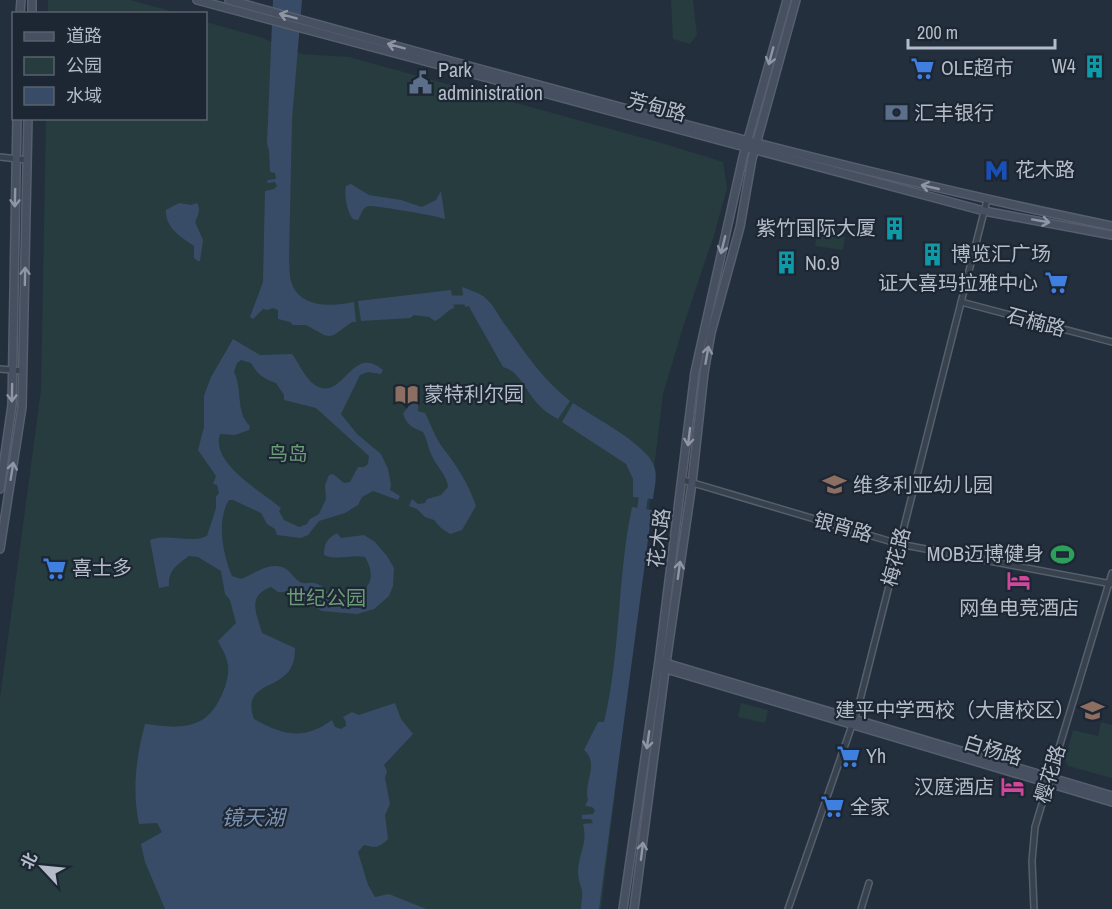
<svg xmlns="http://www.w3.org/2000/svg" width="1112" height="909" viewBox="0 0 1112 909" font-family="'Archivo Narrow','Noto Sans SC',sans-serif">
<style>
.green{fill:#263c3f}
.water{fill:#394c67;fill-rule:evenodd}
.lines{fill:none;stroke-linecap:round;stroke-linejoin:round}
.river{stroke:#394c67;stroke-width:9}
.minor-casing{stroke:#565f6c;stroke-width:8}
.secondary-casing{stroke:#565f6c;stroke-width:10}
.minor{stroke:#38414e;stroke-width:5}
.secondary{stroke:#465061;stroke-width:7}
.oneway{stroke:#8e96a5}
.labels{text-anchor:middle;stroke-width:4.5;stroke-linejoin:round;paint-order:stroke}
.poi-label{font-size:20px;fill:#b4bcc9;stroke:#1d2633;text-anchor:start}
.street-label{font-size:20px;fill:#b4bcc9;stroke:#1d2633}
.park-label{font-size:20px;fill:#6b9a76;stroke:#1d2633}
.water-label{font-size:21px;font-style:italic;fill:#7c92b1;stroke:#1d2633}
</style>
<rect width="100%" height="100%" fill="#242f3e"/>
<g class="green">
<path d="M48 0H131L177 13H48Z"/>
<path d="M671 0H693L697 35 690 44 673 39Z"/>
<path d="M206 22 260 37 302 54 349 57 665 144 723 162 727 188 715 232 684 324 663 394 601 909H0V698L41 390 46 119 206 118Z"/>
<path d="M817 233 845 237 843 250 815 246Z"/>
<path d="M741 703 768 710 765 723 738 717Z"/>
<path d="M1101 722 1112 725V778L1068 766 1065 760 1073 730 1098 736Z"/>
</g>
<g class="water">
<path d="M273 0H302L292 119 289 261C290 267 289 275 291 281 298 308 332 307 354 302L356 322H352L334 335 329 336 324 335 306 325H293L290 322 278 319V310L273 308 267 310 263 309 253 319 250 317 263 282 265 191 274 189 277 186 275 182 267 183 268 180 276 179 275 173 270 172 269 150 267 144Z"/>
<path d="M351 184 369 195 401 200 422 207 436 200 441 191 445 219C439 216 374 205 369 206 362 207 361 215 358 220L353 219C347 212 344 195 346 186Z"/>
<path d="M179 203 191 205 197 203C201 209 198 216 195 222L203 240 200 261H198L194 258V246C181 237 165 228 166 210Z"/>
<path d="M462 287C469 290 477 292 483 296 494 304 498 316 506 326 525 353 544 381 570 401L558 419C551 415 544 411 539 405 527 394 520 371 503 367L472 312 469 306 465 307Z"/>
<path d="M451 290 454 308C447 310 442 318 435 321L429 317 414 315 410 318 361 321 358 301Z"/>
<path d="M233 339 260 355 292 354C298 362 304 375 311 382 342 409 350 341 383 370L381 374 368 372 360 375 341 414 357 434 381 454 388 469 391 485 390 490 400 496 398 500 373 491 362 497 358 505 345 513 319 521 308 535 301 538 277 535 275 529 267 524 261 513 233 500H229C216 520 223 555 232 576L241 579C254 574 271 560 286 569 292 573 294 579 300 582 306 585 309 582 314 583 322 584 328 592 333 598 359 600 382 585 365 557 351 554 337 561 324 555 324 543 327 539 337 533L341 538 364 535 375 542 387 556 394 568 393 586 389 596 374 609 357 614 322 611 301 601 291 600 284 592H278L271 587C246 596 257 614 262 633L295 648C295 656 294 664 289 671 274 690 242 685 254 719 283 735 303 741 332 720L335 727 341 729 346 726V722L343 717 352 712 359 715 395 703 401 719 413 734 384 765 387 771 385 778 390 804 385 815 388 839C379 848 375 848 364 845L358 852 368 885 375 897 389 894 426 909H165L145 862 141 844 162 832 157 823 139 824C132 790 136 758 145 724 164 726 181 730 200 721 216 714 230 683 228 666 227 656 222 649 218 641L236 623 230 600 225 594 221 571 198 557 189 556C177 565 168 570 169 586L159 588 150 540C168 533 190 544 207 536L216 508V497L219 493 217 485 213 484 216 476 198 450 204 427V396L211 377ZM241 360 251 363C257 374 265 380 276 383L284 395V400L316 408 369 456 368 464 364 467H358L350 482 344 483 333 474 329 475 325 485 326 499 319 514 310 519 307 524 299 527 284 520 279 511 281 508C263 492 210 464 220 434L235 435 249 430 250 426C235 412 243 389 234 372L237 363Z"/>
<path d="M418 401V411L425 413C431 424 435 438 443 448 457 466 468 483 476 506L462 530 450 534 441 528 434 520 425 517 417 509 409 506 412 499 418 504 425 503 427 499 441 495 448 487C447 475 437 467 432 456 428 449 428 441 423 432 413 428 407 425 403 414L409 405Z"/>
<path d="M573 403C592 416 648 445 654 466 658 476 654 489 653 499L633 497V479L626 464 562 422Z"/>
<path d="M632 507 652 510 599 909H581C581 903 583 896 582 890 580 883 578 879 578 871 579 852 588 844 583 824L593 823 591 819H582V815L593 814 595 810 592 807 585 806 588 800C583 783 600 764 584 750L598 722H604C621 652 617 578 632 507Z"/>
</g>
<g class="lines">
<g class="river">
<path d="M441 300H475"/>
<path d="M640 520 645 486"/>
</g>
<defs>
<g id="minor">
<path d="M0 157 27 160"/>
<path d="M961 302 1112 342"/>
<path d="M0 369 23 371"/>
<path d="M683 480 899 544 1112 584"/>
<path d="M788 909 858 708 987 200"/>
<path d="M861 909 869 883"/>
<path d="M1034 909 1032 861 1035 827 1112 573"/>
</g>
<g id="secondary">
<path d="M197 0 984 211 1112 235"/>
<path d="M229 0C522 80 814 165 1112 226"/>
<path d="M20 14 21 0"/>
<path d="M32 14V0"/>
<path d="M0 489 12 405 17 118"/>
<path d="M0 549 22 407 28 118"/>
<path d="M662 662 1112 796"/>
<path d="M663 668 1112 802"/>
<path d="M623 909 659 661 695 372 743 157 787 0"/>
<path d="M634 909 666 663 692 483 704 373 711 333 740 227 752 159 796 0"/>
</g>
</defs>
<use href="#minor" class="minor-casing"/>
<use href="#secondary" class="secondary-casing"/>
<use href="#minor" class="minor"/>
<use href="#secondary" class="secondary"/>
</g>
<defs><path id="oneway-shaft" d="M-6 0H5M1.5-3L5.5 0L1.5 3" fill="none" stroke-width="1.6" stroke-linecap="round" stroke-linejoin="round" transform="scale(1.5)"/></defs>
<g class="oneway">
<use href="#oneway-shaft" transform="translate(288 16) rotate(-165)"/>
<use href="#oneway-shaft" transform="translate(396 46) rotate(-165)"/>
<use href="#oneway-shaft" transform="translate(771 56) rotate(105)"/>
<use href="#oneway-shaft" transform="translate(930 187) rotate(-167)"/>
<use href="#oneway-shaft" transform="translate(15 198) rotate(91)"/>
<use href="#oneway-shaft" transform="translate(1041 221) rotate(10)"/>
<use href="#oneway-shaft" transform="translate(723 245) rotate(104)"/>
<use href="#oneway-shaft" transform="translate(25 276) rotate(-89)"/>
<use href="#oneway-shaft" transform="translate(707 355) rotate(-80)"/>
<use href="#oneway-shaft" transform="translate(12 393) rotate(91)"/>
<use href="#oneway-shaft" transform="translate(689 437) rotate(97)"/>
<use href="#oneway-shaft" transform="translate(12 471) rotate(-81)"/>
<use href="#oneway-shaft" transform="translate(679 570) rotate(-82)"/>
<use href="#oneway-shaft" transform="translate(648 740) rotate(98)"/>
<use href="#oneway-shaft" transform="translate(642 851) rotate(-83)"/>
</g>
<defs>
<symbol id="building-bare" viewBox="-9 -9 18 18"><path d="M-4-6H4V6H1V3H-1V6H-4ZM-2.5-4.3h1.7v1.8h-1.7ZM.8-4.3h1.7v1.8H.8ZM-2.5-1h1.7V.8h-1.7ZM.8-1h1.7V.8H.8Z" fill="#0f9aa8" stroke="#1d2633" stroke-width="2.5" paint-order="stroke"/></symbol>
<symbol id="supermarket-bare" viewBox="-9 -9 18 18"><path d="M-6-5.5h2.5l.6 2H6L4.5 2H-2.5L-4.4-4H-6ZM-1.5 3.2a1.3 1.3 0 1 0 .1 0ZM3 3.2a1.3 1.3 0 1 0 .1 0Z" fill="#3f7fe0" stroke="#1d2633" stroke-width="2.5" paint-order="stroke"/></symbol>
<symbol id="civic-bare" viewBox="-9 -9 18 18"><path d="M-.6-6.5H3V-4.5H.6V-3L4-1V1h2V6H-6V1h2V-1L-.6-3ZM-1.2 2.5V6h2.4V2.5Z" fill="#5c6f8a" stroke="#1d2633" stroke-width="2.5" paint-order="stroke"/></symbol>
<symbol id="bank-bare" viewBox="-9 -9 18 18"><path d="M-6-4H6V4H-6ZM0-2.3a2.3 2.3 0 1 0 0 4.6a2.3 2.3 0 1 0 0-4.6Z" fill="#5c6f8a" stroke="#1d2633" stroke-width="2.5" paint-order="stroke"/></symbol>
<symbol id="metro-bare" viewBox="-9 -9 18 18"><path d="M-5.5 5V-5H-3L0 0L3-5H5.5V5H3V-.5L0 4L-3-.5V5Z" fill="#1a4fb4" stroke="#1d2633" stroke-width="2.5" paint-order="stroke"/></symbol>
<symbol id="library-bare" viewBox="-9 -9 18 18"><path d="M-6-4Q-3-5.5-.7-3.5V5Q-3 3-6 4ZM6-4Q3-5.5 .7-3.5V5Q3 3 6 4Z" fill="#8d6e63" stroke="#1d2633" stroke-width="2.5" paint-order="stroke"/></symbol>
<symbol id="school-bare" viewBox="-9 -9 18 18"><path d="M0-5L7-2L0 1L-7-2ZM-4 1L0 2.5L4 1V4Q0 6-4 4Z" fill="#8d6e63" stroke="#1d2633" stroke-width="2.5" paint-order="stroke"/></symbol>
<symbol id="stadium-bare" viewBox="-9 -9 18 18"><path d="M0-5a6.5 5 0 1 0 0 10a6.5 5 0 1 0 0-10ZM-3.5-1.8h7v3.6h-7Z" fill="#2e9e5b" stroke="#1d2633" stroke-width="2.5" paint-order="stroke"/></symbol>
<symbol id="hotel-bare" viewBox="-9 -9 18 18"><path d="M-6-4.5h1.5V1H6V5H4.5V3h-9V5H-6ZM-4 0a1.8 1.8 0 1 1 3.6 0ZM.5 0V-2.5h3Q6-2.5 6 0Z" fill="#d1479c" stroke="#1d2633" stroke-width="2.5" paint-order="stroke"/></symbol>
</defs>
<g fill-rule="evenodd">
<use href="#building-bare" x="1078" y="50" width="33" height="33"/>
<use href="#supermarket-bare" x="906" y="52" width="33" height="33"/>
<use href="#civic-bare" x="404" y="66" width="33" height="33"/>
<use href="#bank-bare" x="880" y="96" width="33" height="33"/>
<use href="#metro-bare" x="980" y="154" width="33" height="33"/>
<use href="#building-bare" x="878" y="212" width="33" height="33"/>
<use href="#building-bare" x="916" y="238" width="33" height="33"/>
<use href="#building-bare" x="770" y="246" width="33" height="33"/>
<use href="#supermarket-bare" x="1040" y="266" width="33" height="33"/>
<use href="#library-bare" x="390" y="378" width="33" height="33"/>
<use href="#school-bare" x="818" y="468" width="33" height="33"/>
<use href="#stadium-bare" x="1046" y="538" width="33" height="33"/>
<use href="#supermarket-bare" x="38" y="552" width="33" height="33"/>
<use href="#hotel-bare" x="1002" y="564" width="33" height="33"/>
<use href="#school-bare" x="1076" y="694" width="33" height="33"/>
<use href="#supermarket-bare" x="832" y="740" width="33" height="33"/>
<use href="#hotel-bare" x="996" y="770" width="33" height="33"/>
<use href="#supermarket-bare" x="816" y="790" width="33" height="33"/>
</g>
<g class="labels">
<g class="poi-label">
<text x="1076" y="73" text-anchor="end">W4</text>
<text x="941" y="75">OLE超市</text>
<text x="438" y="77">Park<tspan x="438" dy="23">administration</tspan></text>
<text x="914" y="120">汇丰银行</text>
<text x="1015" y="177">花木路</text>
<text x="876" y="235" text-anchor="end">紫竹国际大厦</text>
<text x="951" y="261">博览汇广场</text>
<text x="805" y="270">No.9</text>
<text x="1038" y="290" text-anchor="end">证大喜玛拉雅中心</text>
<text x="424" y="401">蒙特利尔园</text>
<text x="853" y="492">维多利亚幼儿园</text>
<text x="1044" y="561" text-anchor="end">MOB迈博健身</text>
<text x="72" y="575">喜士多</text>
<text x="1019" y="615" text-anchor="middle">网鱼电竞酒店</text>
<text x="1075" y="717" text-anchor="end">建平中学西校（大唐校区）</text>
<text x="866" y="763">Yh</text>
<text x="994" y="794" text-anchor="end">汉庭酒店</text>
<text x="850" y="814">全家</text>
</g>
<g class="street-label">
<text transform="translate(657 107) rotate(15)" y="7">芳甸路</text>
<text transform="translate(1036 322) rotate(15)" y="7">石楠路</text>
<text transform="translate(843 527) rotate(16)" y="7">银宵路</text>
<text transform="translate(659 538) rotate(-83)" y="7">花木路</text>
<text transform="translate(896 557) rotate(-76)" y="7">梅花路</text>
<text transform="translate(993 750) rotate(17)" y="7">白杨路</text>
<text transform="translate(1050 774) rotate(-73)" y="7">樱花路</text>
</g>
<g class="park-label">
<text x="288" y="461">鸟岛</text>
<text x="326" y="605">世纪公园</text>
</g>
<g class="water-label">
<text x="253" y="825">镜天湖</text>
</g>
</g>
<rect x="12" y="12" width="195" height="108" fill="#1d2633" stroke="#59626f" stroke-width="1.5"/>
<rect x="24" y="32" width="30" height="9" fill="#465061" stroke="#59626f" stroke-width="1.5"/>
<text x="66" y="42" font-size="18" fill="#b4bcc9">道路</text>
<rect x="24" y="57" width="30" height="18" fill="#263c3f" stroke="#59626f" stroke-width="1.5"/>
<text x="66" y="72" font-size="18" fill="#b4bcc9">公园</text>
<rect x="24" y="87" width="30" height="18" fill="#394c67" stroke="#59626f" stroke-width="1.5"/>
<text x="66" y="102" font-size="18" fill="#b4bcc9">水域</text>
<g transform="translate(42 867) rotate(296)" stroke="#1d2633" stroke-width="4.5" paint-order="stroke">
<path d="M0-4.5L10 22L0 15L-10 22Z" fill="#b4bcc9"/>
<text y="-9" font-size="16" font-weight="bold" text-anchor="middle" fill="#b4bcc9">北</text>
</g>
<path d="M908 39v9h147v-9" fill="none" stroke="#b4bcc9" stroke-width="3"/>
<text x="917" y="39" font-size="18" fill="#b4bcc9" stroke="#1d2633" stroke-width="4.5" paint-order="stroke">200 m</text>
</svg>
